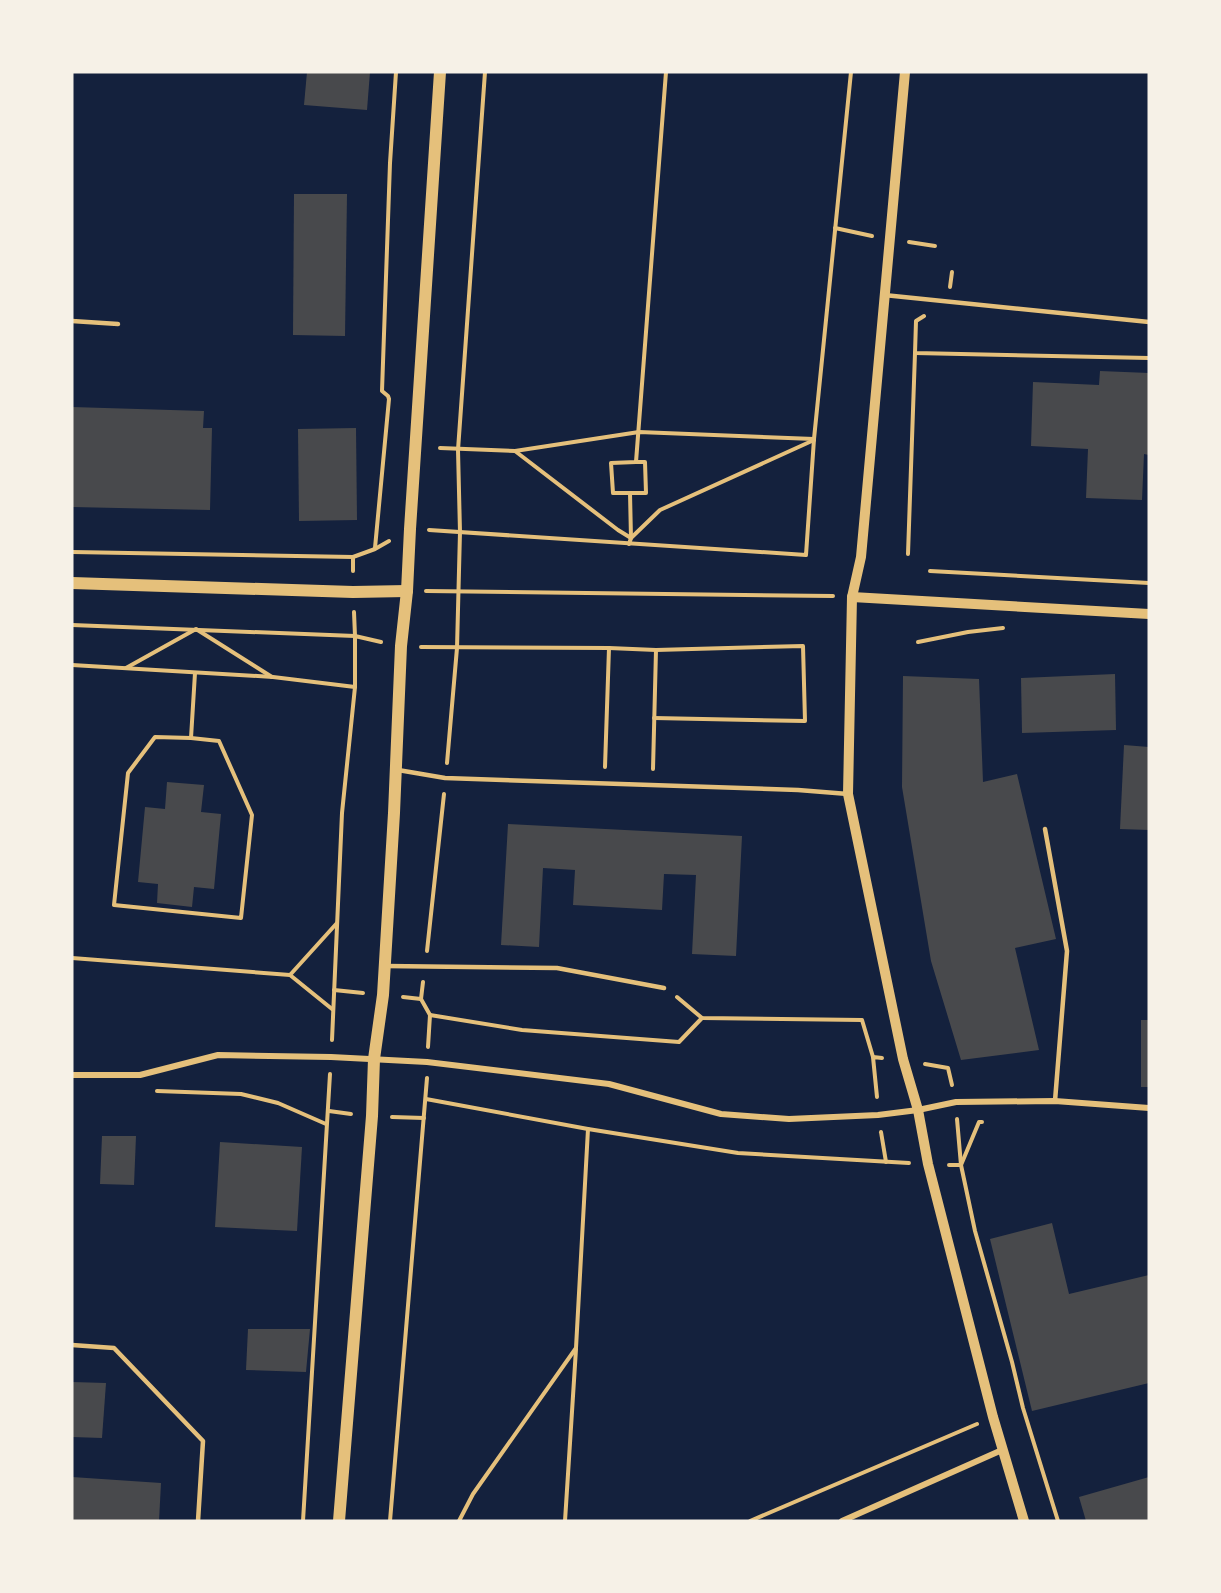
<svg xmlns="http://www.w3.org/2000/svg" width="1221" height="1593" viewBox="0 0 1221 1593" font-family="Inter,sans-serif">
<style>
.building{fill:#48494c}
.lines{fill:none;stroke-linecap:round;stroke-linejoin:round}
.path{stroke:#e5c07b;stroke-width:4}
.service{stroke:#e5c07b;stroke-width:4.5}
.minor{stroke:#e5c07b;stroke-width:6}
.tertiary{stroke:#e5c07b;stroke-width:10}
.secondary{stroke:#e5c07b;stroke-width:12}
</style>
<rect width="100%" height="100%" fill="#14213d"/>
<g class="building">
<path d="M307 72H370L367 110 304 105Z"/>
<path d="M294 194H347L345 336 293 335Z"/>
<path d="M1100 371 1149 373V455L1144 454 1142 500 1086 498 1088 449 1031 446 1033 382 1099 385Z"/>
<path d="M72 407 204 411 203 428H212L210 510 72 507Z"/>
<path d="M356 428 357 520 299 521 298 429Z"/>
<path d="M1115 674 1116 730 1022 733 1021 678Z"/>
<path d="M903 676 979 679 983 782 1017 774 1056 939 1015 948 1039 1050 961 1060 931 961 902 787Z"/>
<path d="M1124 745 1149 747V830L1120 829Z"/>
<path d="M167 782 204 785 201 812 221 814 214 889 194 887 192 907 157 903 158 884 138 882 145 807 165 809Z"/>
<path d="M508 824 742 836 736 956 692 954 696 875 664 874 662 910 573 905 575 870 543 868 539 947 501 945Z"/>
<rect x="1141" y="1020" width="8" height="67"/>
<path d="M102 1136H136L134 1185 100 1184Z"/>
<path d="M220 1142 302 1147 297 1231 215 1227Z"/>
<path d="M1052 1223 1069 1294 1149 1275V1383L1032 1411 990 1239Z"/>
<path d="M248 1329H310L306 1372 246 1370Z"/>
<path d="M72 1382 106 1383 102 1438 72 1437Z"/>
<path d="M72 1477 161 1483 159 1521H72Z"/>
<path d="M1149 1477V1521H1086L1079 1497Z"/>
</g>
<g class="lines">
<g class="path">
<path d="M835 228 872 236"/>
<path d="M909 242 935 246"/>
<path d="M950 287 952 272"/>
<path d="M924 316 916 321 915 353 1149 358"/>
<path d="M440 448 515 451 639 432 814 439"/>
<path d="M515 451 618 530 631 538 660 510 814 440"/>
<path d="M630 493H646L645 462H636"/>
<path d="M429 530 806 555 814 439 851 72"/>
<path d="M629 544 631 538 630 493H613L611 463 636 462 666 72"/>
<path d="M375 548 389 399 388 396 382 391 390 163 396 72"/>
<path d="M72 552 353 557 375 549 389 541"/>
<path d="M908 554 915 353"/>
<path d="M353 557V571"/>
<path d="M930 571 1149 583"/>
<path d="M426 591 833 596"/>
<path d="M72 625 355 636 354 612"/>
<path d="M918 642 968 632 1003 628"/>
<path d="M421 647 609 648 656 650 803 646 805 721 654 718"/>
<path d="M72 665 273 677 355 687"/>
<path d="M126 668 196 629 272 677"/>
<path d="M155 737 191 738 219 741 252 815 241 918 114 905 128 773Z"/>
<path d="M191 738 195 673"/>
<path d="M447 763 457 648 460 532 458 450 485 72"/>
<path d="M605 767 609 648"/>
<path d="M653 769 656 650"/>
<path d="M427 951 444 794"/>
<path d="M72 958 290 975 337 923"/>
<path d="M290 975 332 1009"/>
<path d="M423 982 421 999 430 1015 428 1047"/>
<path d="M334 990 363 993"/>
<path d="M403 997 421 999"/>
<path d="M677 997 702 1018 862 1020 873 1057"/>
<path d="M430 1015 522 1030 679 1042 702 1018"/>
<path d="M332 1040 342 813 355 687V636L381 642"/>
<path d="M925 1064 948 1068 952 1085"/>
<path d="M157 1091 241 1094 278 1103 326 1124"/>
<path d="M877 1097 873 1057 882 1058"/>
<path d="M426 1099 588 1129 576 1348 473 1494 459 1521"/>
<path d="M329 1111 351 1114"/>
<path d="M392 1117 424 1118"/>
<path d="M982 1122H979L961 1165 975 1231 1012 1362 1023 1408 1058 1521"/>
<path d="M588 1129 738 1153 909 1163"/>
<path d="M881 1132 886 1162"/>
<path d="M949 1165H961L957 1119"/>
<path d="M303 1521 330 1074"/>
<path d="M390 1521 427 1078"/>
<path d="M565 1521 576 1349"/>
<path d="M750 1521 977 1424"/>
</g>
<g class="service">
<path d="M884 295 1149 322"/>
<path d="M72 321 118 324"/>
<path d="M398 770 445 778 798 790 848 794"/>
<path d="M1045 829 1067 951 1055 1101"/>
<path d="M386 966 557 968 664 988"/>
<path d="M72 1345 114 1348 203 1441 198 1521"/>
</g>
<g class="minor">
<path d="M72 1075H140L218 1055 331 1057 427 1062 609 1084 721 1114 789 1119 878 1115 918 1110 956 1102 1055 1101 1149 1108"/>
<path d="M842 1521 1002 1450"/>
</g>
<g class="tertiary">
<path d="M905 72 861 557 852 597 848 794 903 1059 918 1110 928 1164 993 1417 1024 1521"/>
<path d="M852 597 1149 614"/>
</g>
<g class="secondary">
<path d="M72 583 353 592 407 591"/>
<path d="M339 1521 372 1116 374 1059 383 995 394 813 401 646 407 591 410 529 440 72"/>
</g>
</g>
<rect width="1221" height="1593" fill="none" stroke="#f6f1e7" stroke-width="147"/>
</svg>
